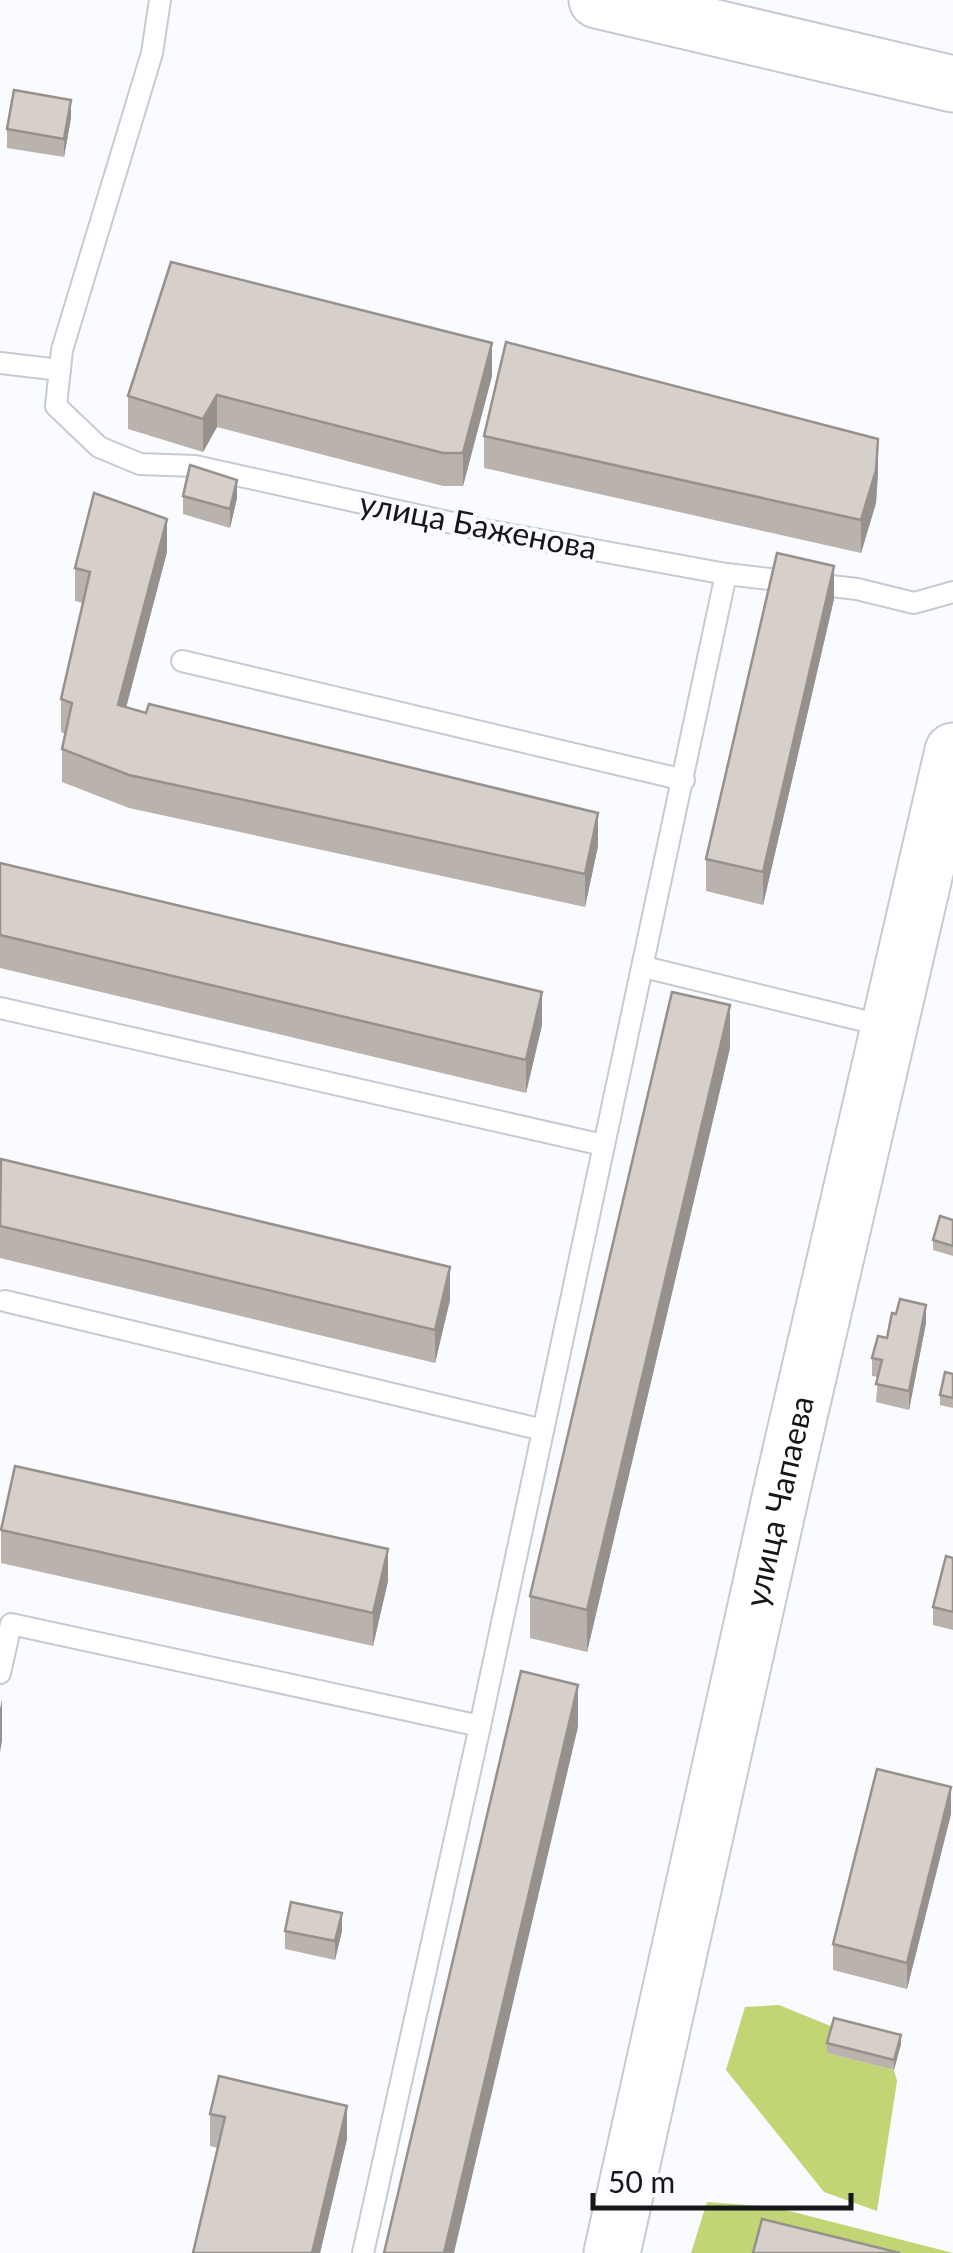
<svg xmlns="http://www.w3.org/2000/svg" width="953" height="2253" viewBox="0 0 953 2253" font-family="Lato,sans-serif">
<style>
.forest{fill:#c1d574}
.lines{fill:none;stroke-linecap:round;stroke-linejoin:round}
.lane-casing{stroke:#c6cbd3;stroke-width:24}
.secondary-casing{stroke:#c6cbd3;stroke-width:59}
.lane{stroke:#fff;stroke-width:20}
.secondary{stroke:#fff;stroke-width:55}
.wall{fill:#b9b2ad}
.shaded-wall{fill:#96918d}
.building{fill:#d7cfc9;stroke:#96918d;stroke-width:2.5}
.labels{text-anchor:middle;stroke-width:8;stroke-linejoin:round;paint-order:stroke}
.street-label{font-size:32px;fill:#15171a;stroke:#f9fbfe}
</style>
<rect width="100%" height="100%" fill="#f9fbfe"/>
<g class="forest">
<path d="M779 2005 833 2027 827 2053 894 2070 897 2081 877 2211 824 2192 726 2070 745 2007Z"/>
<path d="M707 2202 774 2207 953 2253H691Z"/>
</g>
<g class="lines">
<defs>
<g id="lane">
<path d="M160 0 152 53 62 350 56 406 99 447 140 464 195 466 480 529 726 574 857 589 914 603 953 592"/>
<path d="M0 363 60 370"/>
<path d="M182 661 684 780"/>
<path d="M644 967 889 1027"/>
<path d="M0 1008 603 1145"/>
<path d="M5 1301 543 1430"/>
<path d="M0 1673 11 1624 480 1726"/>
<path d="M363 2253 480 1726 726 574"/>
</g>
<g id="secondary">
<path d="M597 0 953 84"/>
<path id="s1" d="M612 2253 783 1485 953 751"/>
</g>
</defs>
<use href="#lane" class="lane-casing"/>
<use href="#secondary" class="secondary-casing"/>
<use href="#lane" class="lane"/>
<use href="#secondary" class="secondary"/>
</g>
<g class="wall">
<path d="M71 118 64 157 7 148V129Z"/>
<path d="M492 376 463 486H443L217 427 203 452 128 429V396Z"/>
<path d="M484 436 878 472 876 503 861 553 484 468Z"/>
<path d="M183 496 237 498 230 528 183 514Z"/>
<path d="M167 552 126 708 598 846 585 907 129 808 62 782V749L65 734 61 732V699L83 603 75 601V568Z"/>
<path d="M834 599 763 905 706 891V859Z"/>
<path d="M0 863 542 1025 526 1093 0 968Z"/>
<path d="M730 1048 587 1652 530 1638V1596Z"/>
<path d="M0 1161 450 1300 435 1363 0 1258Z"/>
<path d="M953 1220V1256L933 1250V1240Z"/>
<path d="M926 1323 909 1410 876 1402 878 1377 872 1376V1358L887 1338Z"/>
<path d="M953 1374V1408L940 1405V1395Z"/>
<path d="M1 1530 388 1581 373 1646 1 1563Z"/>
<path d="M953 1558V1630L933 1625V1607Z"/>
<path d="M951 1814 907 1989 833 1970V1944Z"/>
<path d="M285 1931H342L335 1960 285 1949Z"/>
<path d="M827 2043 901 2044 894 2070 827 2053Z"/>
<path d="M210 2114 347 2139 320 2253H193L218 2148 210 2146Z"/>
</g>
<g class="shaded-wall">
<path d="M71 100V118L64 157V139Z"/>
<path d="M492 343V376L463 486V453Z"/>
<path d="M217 395V427L203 452V419Z"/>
<path d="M878 439V472L876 503 861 553V520Z"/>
<path d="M237 480V498L230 528V509Z"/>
<path d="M167 519V552L118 738V705Z"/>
<path d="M834 566V599L763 905V872Z"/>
<path d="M598 813V846L585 907V874Z"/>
<path d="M542 992V1025L526 1093V1060Z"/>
<path d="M730 1005V1048L587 1652V1610Z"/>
<path d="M450 1267V1300L435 1363V1330Z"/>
<path d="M926 1305V1323L909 1410V1391Z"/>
<path d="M388 1549V1581L373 1646V1613Z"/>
<path d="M578 1685V1727L454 2253H444Z"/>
<path d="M2 1699V1741L0 1752V1709Z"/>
<path d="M951 1787V1814L907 1989V1963Z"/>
<path d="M342 1913V1931L335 1960V1941Z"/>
<path d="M901 2035V2044L894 2070V2060Z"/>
<path d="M347 2106V2139L320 2253H312Z"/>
</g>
<g class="building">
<path d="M14 90 71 100 64 139 7 129Z"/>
<path d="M171 262 492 343 463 453H443L217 395 203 419 128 396Z"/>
<path d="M506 342 878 439 876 470 861 520 484 436Z"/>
<path d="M190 465 237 480 230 509 183 496Z"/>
<path d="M94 493 167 519 118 705 146 713 149 704 598 813 585 874 129 775 62 749 72 703 61 699 90 572 75 568Z"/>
<path d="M777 553 834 566 763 872 706 859Z"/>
<path d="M0 863 542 992 526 1060 0 935Z"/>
<path d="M672 992 730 1005 587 1610 530 1596Z"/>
<path d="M1 1159 450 1267 435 1330 0 1226Z"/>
<path d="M940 1216 953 1220V1246L933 1240Z"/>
<path d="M900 1299 926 1305 909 1391 876 1384 882 1360 872 1358 878 1336 887 1338 892 1313 896 1314Z"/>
<path d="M945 1372 953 1374V1398L940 1395Z"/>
<path d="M15 1466 388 1549 373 1613 1 1530Z"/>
<path d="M946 1556 953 1558V1612L933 1607Z"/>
<path d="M521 1671 578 1685 444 2253H384Z"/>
<path d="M877 1769 951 1787 907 1963 833 1944Z"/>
<path d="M291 1902 342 1913 335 1941 285 1931Z"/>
<path d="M834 2018 901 2035 894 2060 827 2043Z"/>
<path d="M219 2076 347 2106 312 2253H193L225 2117 210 2114Z"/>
<path d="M762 2219 900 2253H753Z"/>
</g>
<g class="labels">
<g class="street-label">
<text transform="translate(478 526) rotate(11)" y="11">улица Баженова</text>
<text dy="11" stroke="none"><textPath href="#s1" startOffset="770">улица Чапаева</textPath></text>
</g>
</g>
<path d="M593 2193v15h258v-15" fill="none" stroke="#15171a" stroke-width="5"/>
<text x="608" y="2193" font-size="30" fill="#15171a" stroke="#f9fbfe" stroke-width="8" paint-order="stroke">50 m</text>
</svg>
